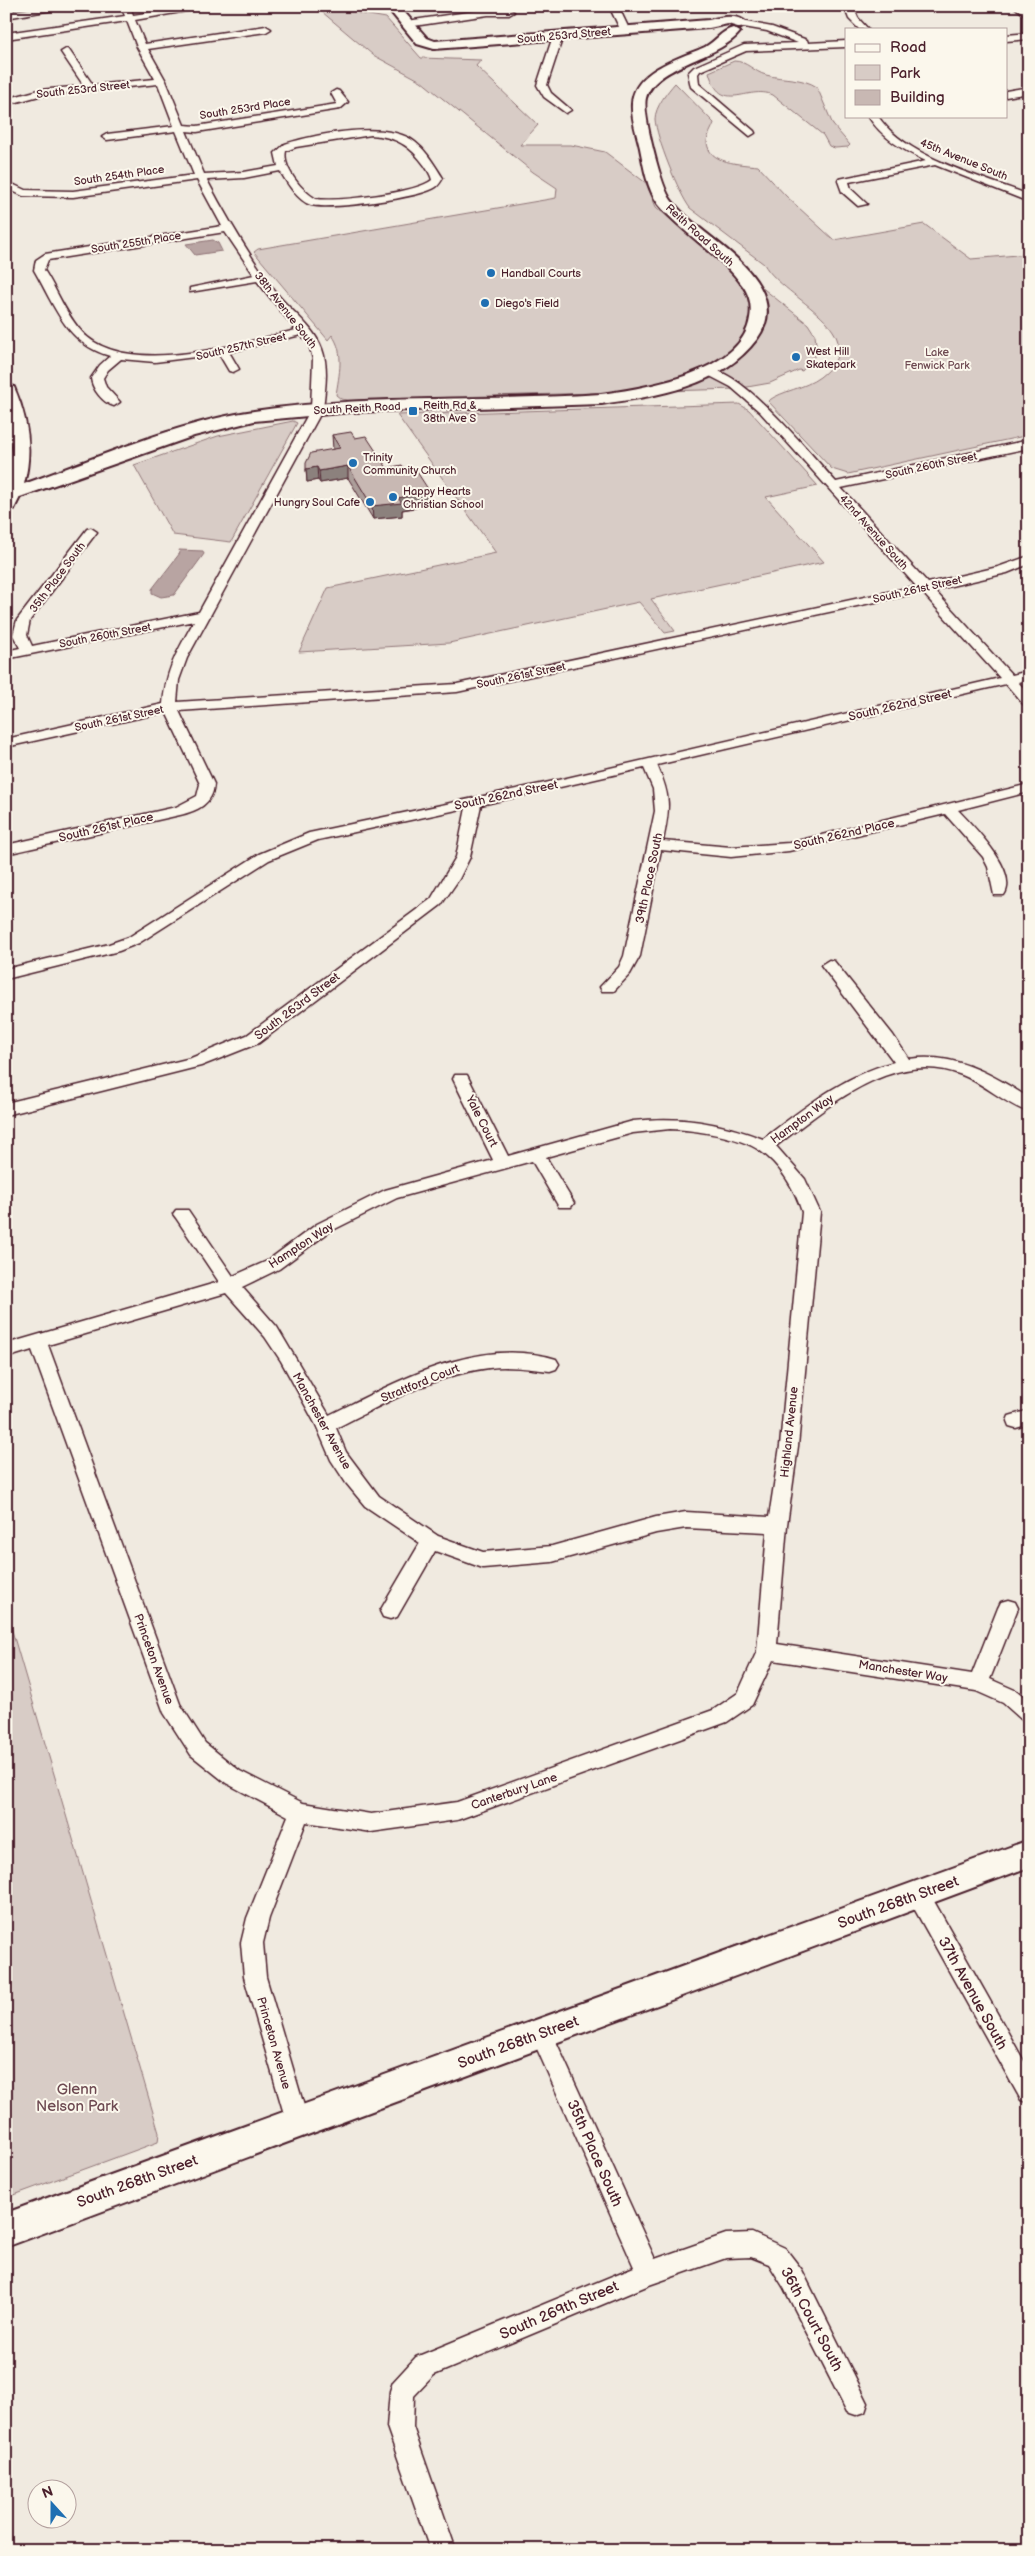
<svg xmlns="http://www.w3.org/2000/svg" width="1035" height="2556" viewBox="0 0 1035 2556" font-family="'Balsamiq Sans',sans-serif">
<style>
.green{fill:#d8ccc6;stroke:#917678}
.water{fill:#b8a4a2;stroke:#8c6f72}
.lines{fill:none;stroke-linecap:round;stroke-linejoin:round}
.street-casing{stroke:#4a1f2b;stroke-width:3}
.secondary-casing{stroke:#4a1f2b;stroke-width:4}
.street{fill:#fbf7ec;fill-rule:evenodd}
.secondary{fill:#fbf7ec;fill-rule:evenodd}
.wall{fill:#ac9e9a;stroke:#4a1f2b}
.shaded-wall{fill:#8c817d;stroke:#4a1f2b}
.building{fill:#c8b8b3;stroke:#4a1f2b}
.poi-dot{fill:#1f6fb2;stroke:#fbf7ec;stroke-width:2}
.labels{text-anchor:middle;stroke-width:4;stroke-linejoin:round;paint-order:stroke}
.far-street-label{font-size:11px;fill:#4a1f2b;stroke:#fbf7ec}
.far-poi-label{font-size:11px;fill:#4a1f2b;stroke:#fbf7ec;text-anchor:start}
.far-park-label{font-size:11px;fill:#6e4a52;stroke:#fbf7ec}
.street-label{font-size:12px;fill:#4a1f2b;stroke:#fbf7ec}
.near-street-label{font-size:15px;fill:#4a1f2b;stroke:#fbf7ec}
.near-park-label{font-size:15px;fill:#6e4a52;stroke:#fbf7ec}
</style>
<rect width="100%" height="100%" fill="#f0eae0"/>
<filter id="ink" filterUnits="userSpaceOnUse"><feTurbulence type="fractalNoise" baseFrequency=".02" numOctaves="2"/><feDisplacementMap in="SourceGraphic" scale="10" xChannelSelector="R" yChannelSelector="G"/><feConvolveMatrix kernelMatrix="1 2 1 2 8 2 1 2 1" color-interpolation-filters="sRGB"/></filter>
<g filter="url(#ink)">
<g class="green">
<path d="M315 6H351L358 13 386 18 421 58 481 60 476 66 538 125 520 145H571L605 152 646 183 656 207 764 300 760 286 808 324 815 335 817 353 802 371 799 370 770 383 736 389 348 400 341 399 336 395C339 374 345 353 332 335L328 340 254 252 258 249 556 198 557 188 533 172 421 81 373 55Z"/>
<path d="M734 61C747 61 754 72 766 75 784 80 802 77 817 87L833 125 850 145 848 147 835 148 829 146 823 135 773 95C747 84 721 116 709 72Z"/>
<path d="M675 83 714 123C712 129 707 136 707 142 708 164 741 164 758 166L786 196 834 240 924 224 971 259 1029 254V435L848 474 832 469 768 401C783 390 804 389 820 377 878 332 784 300 764 264L690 208C679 194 656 137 655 119 655 107 668 91 675 83Z"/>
<path d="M739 404 749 410 818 486 766 497 824 562 651 599 675 631 665 633 639 602 449 643 299 652 328 588 496 553 397 415Z"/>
<path d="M293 421 297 423 231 542 173 535 134 465 218 436Z"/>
<path d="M6 1610 159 2133 158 2142 6 2198Z"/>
</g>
<g class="water">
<path d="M213 240 218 243 222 251 195 255 186 244Z"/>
<path d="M179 550 203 551 204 554 174 595 161 597 152 593V589L180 553Z"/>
</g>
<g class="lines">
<defs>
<g id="street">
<path d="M50 6H75L6 18V12Z"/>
<path d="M121 6H130L133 15 191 6H216L135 20 145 44 266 26 271 29 266 32 148 49 166 81 184 125 197 126 337 104 331 93 336 90 339 91 348 102 340 109 197 132 186 131 204 174 244 172 278 166 275 153 285 144C316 134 388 120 415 142 427 151 435 166 443 178 441 181 439 185 436 187 420 198 330 210 311 205 298 201 287 183 280 171L244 178 207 180C227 218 249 255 274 290 288 309 314 326 322 349 329 368 325 389 323 409L187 658 179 680 177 702 457 684 916 586 760 412 731 387 706 374V370C736 362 815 459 836 482L1029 440V448L841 488 928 583 998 567 1029 556V564L1007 573 934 590 1012 675 1029 671V679L1018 682 1029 694V706L1024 705 1006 684 657 765C671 797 670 807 663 841L731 847 789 843 1029 784V792L958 810C973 826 1020 872 1004 895H994L988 867 983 857 945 814 789 851 731 857 661 850 640 956 630 974 614 991H602L600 987 619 967 624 956 655 811 653 789 644 768 481 805 470 857 459 879 441 905 259 1043 201 1066 6 1115V1103L191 1058 247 1035 431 899 456 857 466 808 318 840 269 860 139 943 119 951 6 979V969L109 944 129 937 259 854 309 833 545 783 1000 678 922 592 457 692 179 711 214 784C213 804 197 811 180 815L6 854V845L176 807 197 796 200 784 166 712 6 747V739L163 704C166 669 177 652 194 621L6 659V651L20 648 13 635 17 620 87 529 91 528 97 532 30 620 27 635 32 646 199 612 311 409 313 359 309 344 301 335 229 352 239 369 233 372 229 371 219 354 155 362 121 359 108 370 103 378 106 387 120 402 114 406C103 403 92 389 91 378L100 365 110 356C66 344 55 306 34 270L36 260 45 254 222 226 197 180 73 197 23 196 6 188V181L25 190 73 191 194 175 176 131 107 140 102 137 107 134 174 126 158 84 39 96 6 105V99L39 90 84 86 61 52 66 49 69 50 93 85 155 79 137 47 127 21 6 39V33L125 16ZM371 135C396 137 410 145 425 166 428 171 431 175 432 180 417 193 337 202 316 199 302 191 282 168 286 151L296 147ZM225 232 254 275 190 288V292L257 281 296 330C242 343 126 379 82 332 66 315 57 290 44 270L48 260Z"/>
<path d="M609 6H618L630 31 628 33H622Z"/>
<path d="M844 6H853L858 18 868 29H859L849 19Z"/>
<path d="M1013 6H1023L1029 10V18Z"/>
<path d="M488 9H509L514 12 509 15H488L407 27 402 24 407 21Z"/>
<path d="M741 21 772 27 807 40 808 43 846 41V47L746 51 700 71 698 74 699 84 754 131 755 133 750 136 691 87 688 73 694 67 744 45 798 43 767 31 738 26V22Z"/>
<path d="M558 33 563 36 547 85 551 93 571 110 566 113 544 97 537 85 553 36Z"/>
<path d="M1029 33V39L1006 41V35Z"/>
<path d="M1029 87V93L1006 97V91Z"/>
<path d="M868 116H878C905 158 984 177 1029 195V202L935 165 849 182 851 189 867 204 858 206 842 192 838 181 839 179 926 161C903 150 882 138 868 116Z"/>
<path d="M829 960 834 961 893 1035 909 1059C954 1052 992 1074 1029 1098V1112C1008 1106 985 1084 962 1075 894 1047 826 1108 776 1146L805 1179 820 1212 798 1446 787 1525 777 1644 972 1674 998 1608 1001 1602 1008 1600 1015 1602 1018 1608 990 1679 1017 1691 1029 1701V1723L1022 1720 1003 1703 976 1691 773 1660 752 1705 727 1722 457 1820 371 1832 306 1822 269 1918 263 1943 266 1977 309 2123 305 2131 297 2134 289 2131 244 1977 241 1943 247 1918 288 1816 226 1783 191 1755 164 1713 32 1350 6 1358V1344L219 1282 176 1218 173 1214 176 1210H188L233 1276 267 1261 317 1224 385 1190 493 1160 453 1079 455 1075H467L469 1079 508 1156 633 1121C682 1116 717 1122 763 1139 804 1108 844 1075 894 1062L821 965ZM670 1129C695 1130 738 1136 759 1150 780 1164 795 1189 802 1212L780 1446 769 1517 686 1512 656 1517 552 1546 483 1552 438 1536 379 1496 346 1452 336 1428C384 1404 434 1375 489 1368 509 1365 530 1369 550 1371L556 1369 559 1364 556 1359C478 1335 397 1382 329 1415L277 1327 242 1287 279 1269 329 1232 397 1198 532 1161 559 1207H571L574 1203 546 1157 633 1133ZM226 1293 265 1337 281 1361 316 1425 331 1460 346 1483 365 1506 420 1543 380 1611 383 1617 390 1619 397 1617 435 1551 483 1568 552 1562 656 1533 686 1528 767 1532 757 1651 738 1693 713 1710 457 1802 371 1814 303 1803 240 1771 205 1743 180 1704 48 1345Z"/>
<path d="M1029 1410V1424L1016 1428 1009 1426 1007 1421 1009 1416Z"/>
<path d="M918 1884 926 1887 1029 2070V2103L1021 2100 910 1901 907 1894 910 1887Z"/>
<path d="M541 2022 549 2026 655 2259 726 2234 752 2233 785 2248 802 2270 868 2403 865 2412 856 2415 847 2412 784 2288 769 2264 751 2257 726 2258 649 2285 434 2375 414 2396 413 2427 456 2550H430L387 2427 390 2391 393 2382 416 2357 634 2267 530 2033 533 2026Z"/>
</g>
<g id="secondary">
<path d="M386 6H399L427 38 435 41 709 20C722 17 737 13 748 24L741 28 728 24 709 28 434 49 417 44Z"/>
<path d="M733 28 740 32C718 60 656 64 646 98 642 113 661 187 671 200 696 232 739 250 760 287 770 305 769 323 757 339 721 387 657 396 601 404L351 412 254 421 194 436 20 497 14 509 6 510V485L12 446 6 410V382L14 387C28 419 33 450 24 484 97 458 178 422 254 411 369 394 486 402 601 394 645 388 742 373 750 318 752 307 750 296 743 286 720 254 684 235 659 205 647 189 644 168 640 148 637 134 631 119 632 104 633 70 681 58 705 47 716 41 721 31 733 28Z"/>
<path d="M1029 1840V1867L6 2247V2213Z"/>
</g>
</defs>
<use href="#street" class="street-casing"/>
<use href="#secondary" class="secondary-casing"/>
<use href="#street" class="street"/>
<use href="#secondary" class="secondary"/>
</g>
<path class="wall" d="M332 435 355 438 387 468 407 474 428 489 429 502 420 503V507L402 510V516L373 519 348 478 320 483 318 480 307 482 306 469 333 449Z"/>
<g class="shaded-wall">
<path d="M348 466V478L320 483 319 471Z"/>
<path d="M317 467 318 480 307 482 306 469Z"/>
<path d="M428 489 429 502 420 503V507L402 510V516L373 519 372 506 418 491Z"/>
</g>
<path class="building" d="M351 432 355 438 366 436 387 468 402 465 407 474 417 472 428 489 418 491 420 494 398 498 402 503 372 506 348 466 319 471 317 467 306 469V463L311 453 340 448 332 435Z"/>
</g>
<g class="poi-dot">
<circle cx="491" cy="273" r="5"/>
<circle cx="485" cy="303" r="5"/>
<circle cx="796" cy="357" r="5"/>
<rect x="408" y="406" width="10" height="10" rx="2.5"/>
<circle cx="353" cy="463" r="5"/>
<circle cx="393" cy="497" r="5"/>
<circle cx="370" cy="502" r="5"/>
</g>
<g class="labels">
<g class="far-street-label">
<text transform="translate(564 35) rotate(-5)" y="4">South 253rd Street</text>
<text transform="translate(83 89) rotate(-6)" y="4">South 253rd Street</text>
<text transform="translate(245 108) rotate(-9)" y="4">South 253rd Place</text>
<text transform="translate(964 159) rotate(22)" y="4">45th Avenue South</text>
<text transform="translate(119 175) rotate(-8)" y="4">South 254th Place</text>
<text transform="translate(700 235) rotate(42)" y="4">Reith Road South</text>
<text transform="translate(136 242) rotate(-9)" y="4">South 255th Place</text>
<text transform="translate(286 310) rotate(52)" y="4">38th Avenue South</text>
<text transform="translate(241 346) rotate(-13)" y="4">South 257th Street</text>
<text transform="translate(357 408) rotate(-3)" y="4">South Reith Road</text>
<text transform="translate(931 465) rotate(-12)" y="4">South 260th Street</text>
<text transform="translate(874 532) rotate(48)" y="4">42nd Avenue South</text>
<text transform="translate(57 577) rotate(-53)" y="4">35th Place South</text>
<text transform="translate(917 589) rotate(-13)" y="4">South 261st Street</text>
<text transform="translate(105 635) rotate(-11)" y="4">South 260th Street</text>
<text transform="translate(521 675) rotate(-12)" y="4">South 261st Street</text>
<text transform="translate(119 718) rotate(-12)" y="4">South 261st Street</text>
</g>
<g class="far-poi-label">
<text x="501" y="277">Handball Courts</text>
<text x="495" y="307">Diego's Field</text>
<text x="806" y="355">West Hill<tspan x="806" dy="13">Skatepark</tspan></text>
<text x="423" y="409">Reith Rd &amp;<tspan x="423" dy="13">38th Ave S</tspan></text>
<text x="363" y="461">Trinity<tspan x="363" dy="13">Community Church</tspan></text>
<text x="403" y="495">Happy Hearts<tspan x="403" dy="13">Christian School</tspan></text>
<text x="360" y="506" text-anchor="end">Hungry Soul Cafe</text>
</g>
<g class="far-park-label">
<text x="937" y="356">Lake<tspan x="937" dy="13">Fenwick Park</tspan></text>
</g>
<g class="street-label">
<text transform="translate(900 705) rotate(-13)" y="4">South 262nd Street</text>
<text transform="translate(506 795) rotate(-12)" y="4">South 262nd Street</text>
<text transform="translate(106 827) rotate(-13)" y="4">South 261st Place</text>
<text transform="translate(844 834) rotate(-13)" y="4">South 262nd Place</text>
<text transform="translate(649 878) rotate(-78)" y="4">39th Place South</text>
<text transform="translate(297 1006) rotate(-37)" y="4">South 263rd Street</text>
<text transform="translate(802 1119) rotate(-36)" y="4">Hampton Way</text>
<text transform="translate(482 1121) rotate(63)" y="4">Yale Court</text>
<text transform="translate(301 1245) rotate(-33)" y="4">Hampton Way</text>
<text transform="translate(420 1383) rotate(-22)" y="4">Strattford Court</text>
<text transform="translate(322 1421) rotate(61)" y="4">Manchester Avenue</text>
<text transform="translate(789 1432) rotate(-84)" y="4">Highland Avenue</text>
<text transform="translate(154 1659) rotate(70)" y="4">Princeton Avenue</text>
<text transform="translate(903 1671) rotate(9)" y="4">Manchester Way</text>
<text transform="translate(514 1791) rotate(-19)" y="4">Canterbury Lane</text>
<text transform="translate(274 2043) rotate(74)" y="4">Princeton Avenue</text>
</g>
<g class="near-street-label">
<text transform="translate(898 1902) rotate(-20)" y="5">South 268th Street</text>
<text transform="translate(973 1993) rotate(61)" y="5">37th Avenue South</text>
<text transform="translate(518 2042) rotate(-20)" y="5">South 268th Street</text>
<text transform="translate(595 2153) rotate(66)" y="5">35th Place South</text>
<text transform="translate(137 2181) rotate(-20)" y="5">South 268th Street</text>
<text transform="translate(559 2310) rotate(-23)" y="5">South 269th Street</text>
<text transform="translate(812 2319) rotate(62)" y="5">36th Court South</text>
</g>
<g class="near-park-label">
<text x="77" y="2094">Glenn<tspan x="77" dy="17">Nelson Park</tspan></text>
</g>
</g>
<rect width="1035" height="2556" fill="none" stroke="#fbf7ec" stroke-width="25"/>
<rect x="12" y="12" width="1010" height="2531" fill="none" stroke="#4a1f2b" stroke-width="2" filter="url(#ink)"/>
<rect x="845" y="28" width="162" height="90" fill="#fbf7ec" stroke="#b4a19f"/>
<rect x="855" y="44" width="25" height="8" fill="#fbf7ec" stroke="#b4a19f"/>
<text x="890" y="52" font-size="15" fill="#4a1f2b">Road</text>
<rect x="855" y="65" width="25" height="15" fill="#d8ccc6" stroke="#b4a19f"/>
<text x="890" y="78" font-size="15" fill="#4a1f2b">Park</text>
<rect x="855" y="90" width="25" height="15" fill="#c8b8b3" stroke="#b4a19f"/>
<text x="890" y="102" font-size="15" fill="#4a1f2b">Building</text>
<g transform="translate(52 2504) rotate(339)"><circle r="24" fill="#fbf7ec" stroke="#b4a19f"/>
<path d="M0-4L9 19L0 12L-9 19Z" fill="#1f6fb2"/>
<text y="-8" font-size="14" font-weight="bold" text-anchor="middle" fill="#4a1f2b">N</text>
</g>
</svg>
